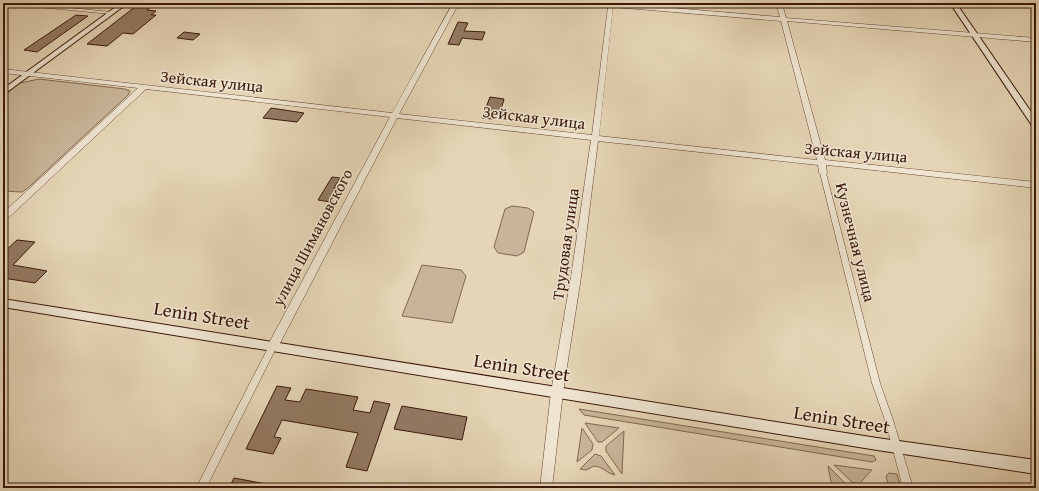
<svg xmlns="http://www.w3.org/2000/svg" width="1039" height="491" viewBox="0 0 1039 491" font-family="'Gentium Book Plus',serif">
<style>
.green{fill:#c8b599;stroke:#816651}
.building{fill:#937a63;stroke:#3a1709}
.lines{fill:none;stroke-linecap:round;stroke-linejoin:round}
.minor-casing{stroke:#654634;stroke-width:1}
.tertiary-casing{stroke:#654634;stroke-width:1}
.secondary-casing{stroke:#3a1709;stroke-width:2}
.minor{fill:#eee4d0;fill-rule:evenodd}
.tertiary{fill:#eee4d0;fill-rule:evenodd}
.secondary{fill:#eee4d0;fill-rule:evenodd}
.labels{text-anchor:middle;stroke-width:3;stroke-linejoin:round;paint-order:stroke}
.street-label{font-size:16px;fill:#3a1709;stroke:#eee4d0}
.near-street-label{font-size:19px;fill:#3a1709;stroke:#eee4d0}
</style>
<rect width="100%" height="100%" fill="#e5d5b6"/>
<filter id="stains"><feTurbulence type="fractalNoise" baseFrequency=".005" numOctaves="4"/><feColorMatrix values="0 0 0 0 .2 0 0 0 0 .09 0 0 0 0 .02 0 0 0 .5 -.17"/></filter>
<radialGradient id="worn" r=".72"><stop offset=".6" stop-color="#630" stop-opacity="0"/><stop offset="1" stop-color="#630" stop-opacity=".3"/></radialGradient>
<g class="green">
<path d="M39 79 125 89 130 91 128 95 29 187 22 192 3 191V96L20 83Z"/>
<path d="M512 206 528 208 534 212 524 252 517 256 498 253 494 247 505 209Z"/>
<path d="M422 265 461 270 466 276 452 323 402 316Z"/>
<path d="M579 409 874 456 876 460 872 462 584 415Z"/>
<path d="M585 423 619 428 602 442H598Z"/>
<path d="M582 428 593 444 592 450 577 462Z"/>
<path d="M624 431 622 474 606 451V446Z"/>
<path d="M595 454 601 456 615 475C606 473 604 467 594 466L586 470 580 469Z"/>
<path d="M834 465 872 470 859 484 853 483Z"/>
<path d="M828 466 846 484 847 488H832Z"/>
<path d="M889 473 897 474 901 488H889L886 476Z"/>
</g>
<g class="building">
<path d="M140 3H156L147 10 156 11 151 15H156L133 34 123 33 107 46 87 44Z"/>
<path d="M76 15 88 16 37 52 24 50Z"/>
<path d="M458 22 468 23 464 31 485 32 482 40 462 38 459 45 448 44Z"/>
<path d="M184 32 200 34 193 40 177 38Z"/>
<path d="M490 97 504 99 500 113 495 114 493 119 482 118Z"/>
<path d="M271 108 304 113 297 122 263 118Z"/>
<path d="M332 177 340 178 334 188H339L331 202 318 200Z"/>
<path d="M17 240 35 242 13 265 47 271 35 283 3 278V253Z"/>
<path d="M277 386 291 388 285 400 300 402 306 389 358 397 353 410 370 413 374 401 390 404 367 471 346 467 358 433 282 420 274 437 281 438 273 454 246 449Z"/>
<path d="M402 406 467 417 462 440 394 429Z"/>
<path d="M234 478 272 485V488H229Z"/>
</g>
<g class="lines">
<defs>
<g id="minor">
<path d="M5 3H21L111 12 113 13 111 14 7 4Z"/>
<path d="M823 171 826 173 880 383 894 423 913 488H903L886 423 872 383 820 173Z"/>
<path d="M273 342 276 344 277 346 206 488H196L270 344Z"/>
</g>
<path id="tertiary" d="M453 3H459L399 114 592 135 608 7 583 5 580 3H614L780 17 776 3H782L786 18 1036 38V42L787 21 825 160 1036 182V188L837 166 826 165 827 173 823 176 819 173 818 165 598 141 581 277 563 392 552 488H540L551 392 571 277 591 140 397 118 277 349 273 351 269 349 268 346 269 343 390 117 146 89 6 220 3 221V213L138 88 3 73V69L392 113ZM613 7 781 21 817 160 599 136Z"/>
<g id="secondary">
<path d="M121 3H128L3 95V89Z"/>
<path d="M950 3H956L1036 119V128L1033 127Z"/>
<path d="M3 299 877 438 1036 460V474L877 450 3 307Z"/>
</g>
</defs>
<use href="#minor" class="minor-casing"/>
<use href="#tertiary" class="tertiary-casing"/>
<use href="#secondary" class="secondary-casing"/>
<use href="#minor" class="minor"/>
<use href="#tertiary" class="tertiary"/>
<use href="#secondary" class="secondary"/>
</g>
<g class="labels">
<g class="street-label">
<text transform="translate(212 81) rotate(6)" y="6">Зейская улица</text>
<text transform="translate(534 117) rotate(7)" y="6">Зейская улица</text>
<text transform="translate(856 152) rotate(5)" y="6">Зейская улица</text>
<text transform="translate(312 237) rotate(-62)" y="6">улица Шимановского</text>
<text transform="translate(856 242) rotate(76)" y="6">Кузнечная улица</text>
<text transform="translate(565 244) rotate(-82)" y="6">Трудовая улица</text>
</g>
<g class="near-street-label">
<text transform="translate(202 315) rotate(9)" y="7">Lenin Street</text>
<text transform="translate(522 367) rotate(9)" y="7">Lenin Street</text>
<text transform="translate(842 419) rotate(9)" y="7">Lenin Street</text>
</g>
</g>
<rect width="1039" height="491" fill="none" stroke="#e5d5b6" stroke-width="16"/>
<rect x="4" y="4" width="1031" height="483" fill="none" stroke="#3a1709" stroke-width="2"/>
<rect x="8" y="8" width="1023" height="475" fill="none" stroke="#3a1709"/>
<rect width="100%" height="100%" filter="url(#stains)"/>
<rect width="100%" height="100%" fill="url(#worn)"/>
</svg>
